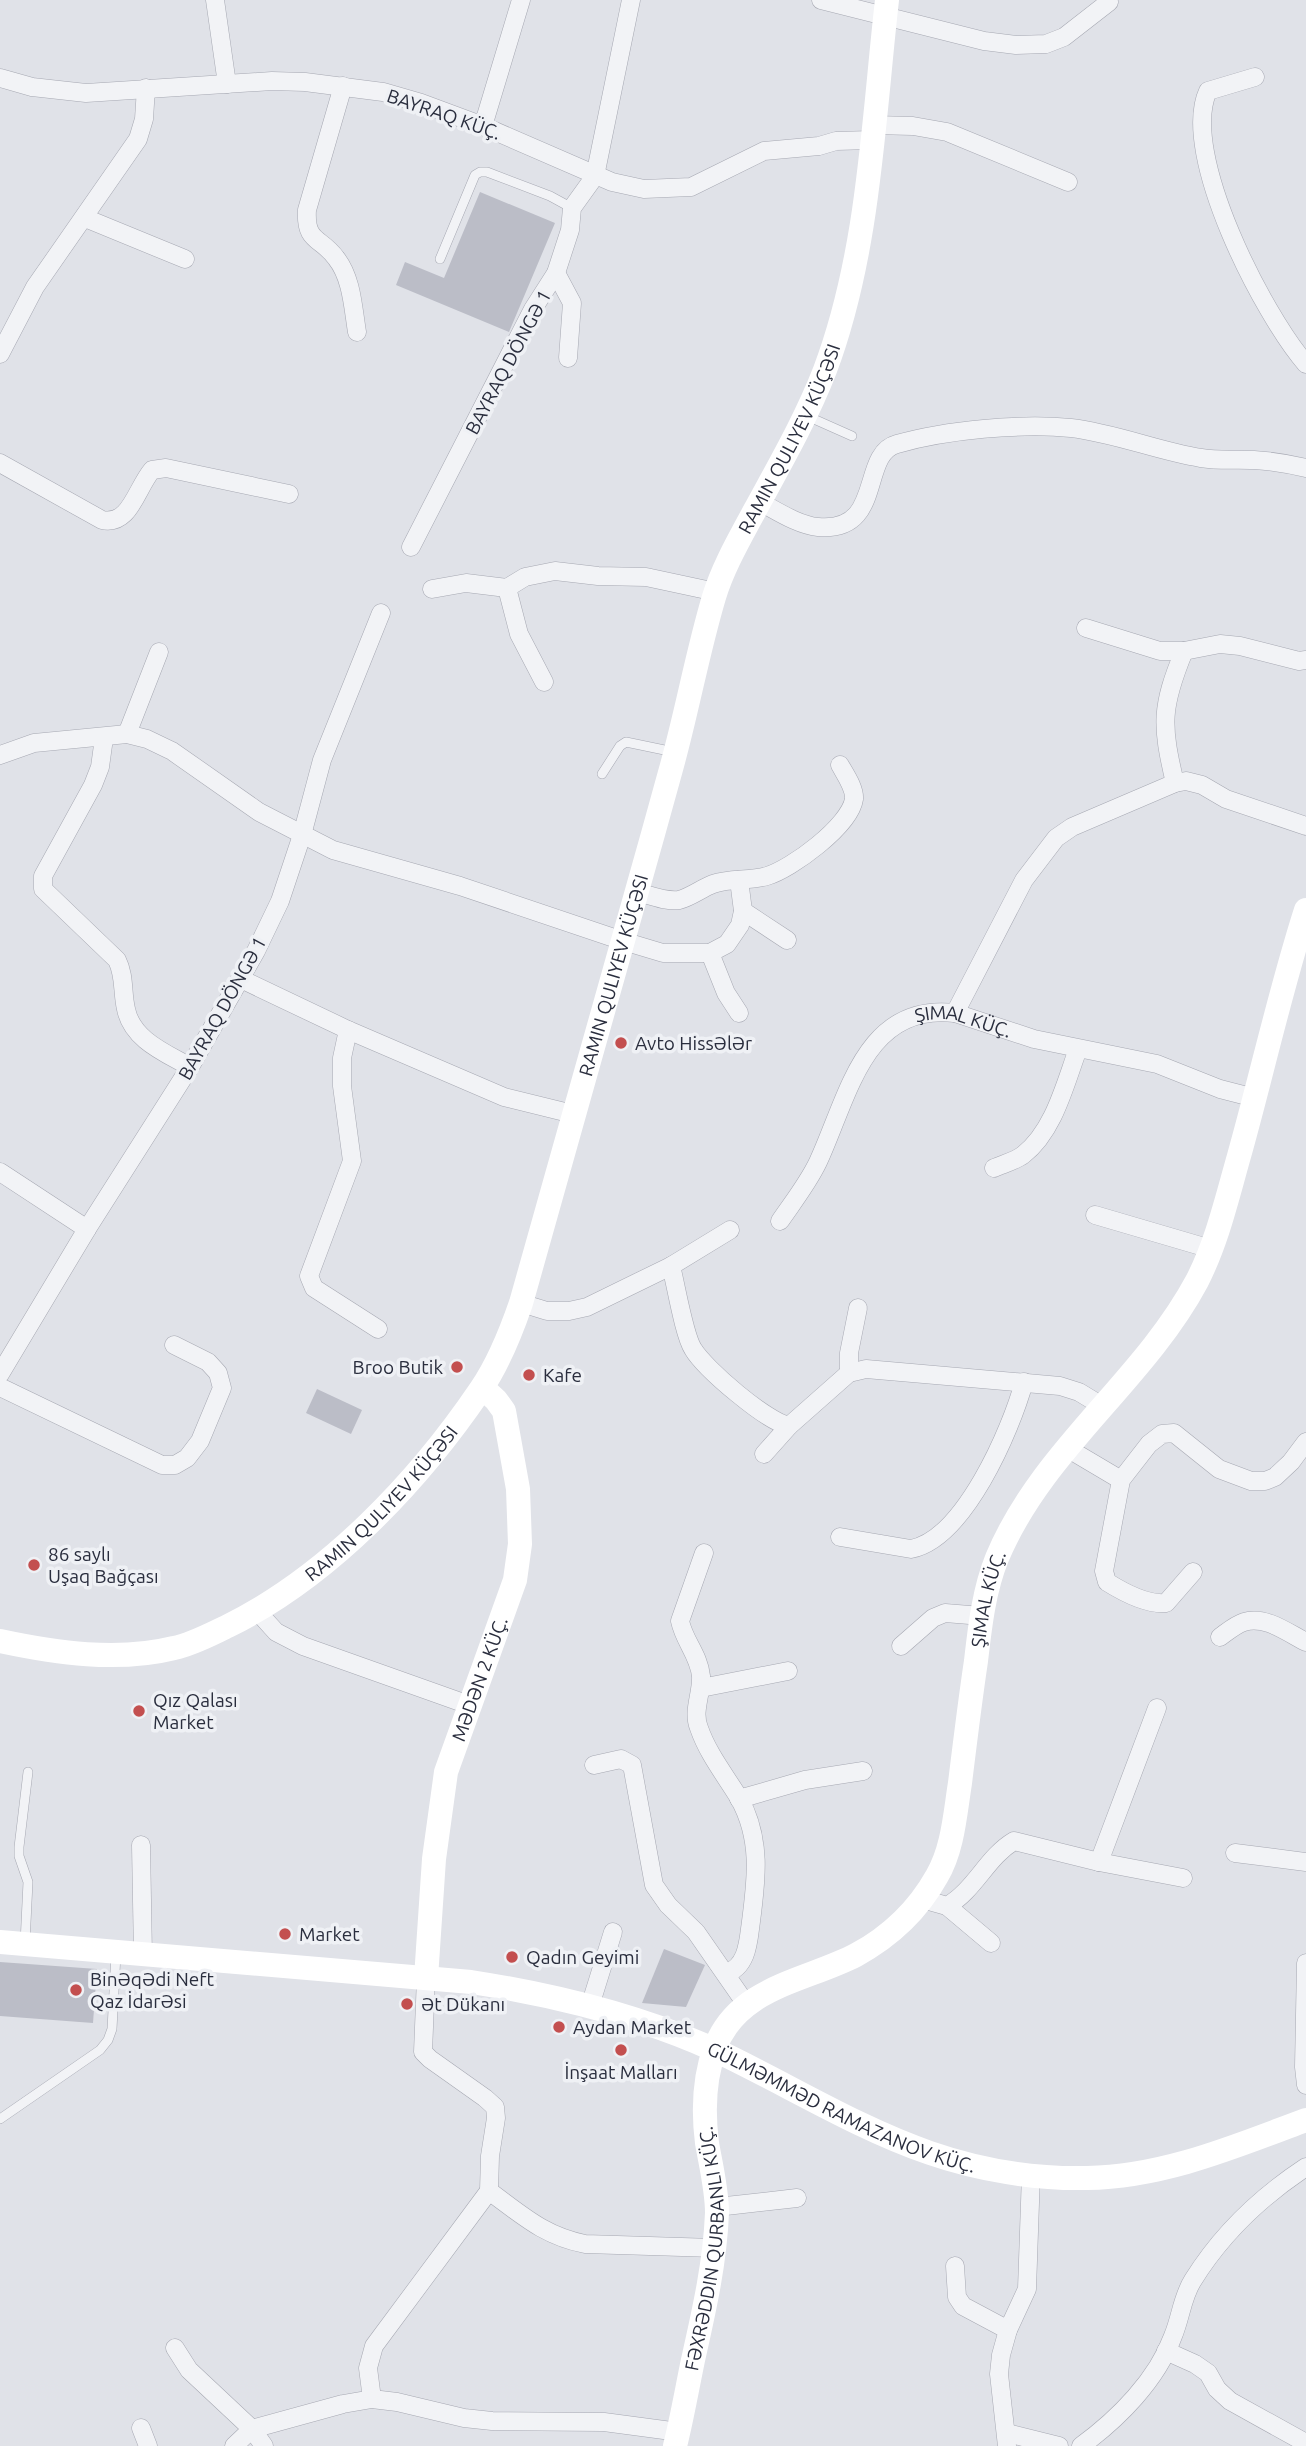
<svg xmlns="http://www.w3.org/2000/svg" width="1306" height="2446" viewBox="0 0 1306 2446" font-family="Ubuntu,sans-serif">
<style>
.building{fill:#bbbdc7}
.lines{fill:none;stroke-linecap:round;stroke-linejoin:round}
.lane-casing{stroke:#a6a8b2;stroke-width:10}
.street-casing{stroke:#a6a8b2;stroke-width:19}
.lane{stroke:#f2f3f6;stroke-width:9}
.street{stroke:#f2f3f6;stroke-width:18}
.secondary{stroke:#fff;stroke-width:24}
.poi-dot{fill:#c34f4f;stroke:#eff1f5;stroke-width:2.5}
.labels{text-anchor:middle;stroke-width:7;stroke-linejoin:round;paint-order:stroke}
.street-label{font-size:19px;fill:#2a2e3e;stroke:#eff1f5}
.poi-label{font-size:19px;fill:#2a2e3e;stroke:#eff1f5;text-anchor:start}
</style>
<rect width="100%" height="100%" fill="#e0e2e8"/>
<g class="building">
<path d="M480 192 555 223 509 332 396 285 405 262 444 278Z"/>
<path d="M317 1389 362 1410 351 1434 306 1413Z"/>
<path d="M664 1949 705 1965 686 2007 642 2003Z"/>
<path d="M0 1962 97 1969 93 2023 0 2016Z"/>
</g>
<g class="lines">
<defs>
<g id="lane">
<path d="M440 259 475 175 480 172H487L550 196 572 208"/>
<path d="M807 416 852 436"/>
<path d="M602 774 620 746 626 742 674 752"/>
<path d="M25 1943 28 1882 19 1856V1847L28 1772"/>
<path d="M0 2119 100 2050 108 2040 112 2029 116 1954"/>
</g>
<g id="street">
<path d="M215 0 227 84"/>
<path d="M821 0 984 41 1016 45 1046 44 1064 37 1109 2"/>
<path d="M1255 77 1208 91C1179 153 1264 316 1306 364"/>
<path d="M0 78 32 87 86 93 272 81 305 82 383 92 421 103 483 126 612 182 644 189 691 187 764 151 819 146 836 141 871 140"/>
<path d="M343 86 307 210C305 243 321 237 336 258 352 278 353 308 357 332"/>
<path d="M873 125 913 126 947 132 1068 182"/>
<path d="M483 126 521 0"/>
<path d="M85 218 185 259"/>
<path d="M556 273 572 303 568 358"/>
<path d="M0 354 35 287 138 139 144 119 146 88"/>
<path d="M0 463 102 520C130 526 136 489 152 470L166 468 289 494"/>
<path d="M760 502C777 511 798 525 818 527 885 533 859 454 897 444 946 430 1021 423 1071 428 1115 433 1157 451 1201 458 1219 461 1235 459 1254 460 1272 461 1289 464 1306 468"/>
<path d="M411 547 533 309 556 273 570 230 572 208 595 176 631 0"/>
<path d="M507 588 519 634 544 682"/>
<path d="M432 589 466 583 507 588 525 577 555 571 598 576 646 577 716 592"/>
<path d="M1086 628 1160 651H1184L1220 644 1240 646 1299 661 1306 660"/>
<path d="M127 734 159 652"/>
<path d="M104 738 100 767 93 785 43 876V889L117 960C125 976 122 992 126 1009 132 1040 166 1053 190 1067"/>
<path d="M0 755 34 743 127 734 147 739 172 751 259 812 333 850 460 886 623 941 663 953H710L727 944 740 925 743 911 739 880"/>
<path d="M1175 783C1161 724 1161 707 1184 651"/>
<path d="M637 892C649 895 666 902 679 900 691 897 702 888 713 884 730 878 750 881 767 876 791 869 850 826 854 799 855 788 845 774 840 765"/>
<path d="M743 911 787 940"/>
<path d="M710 953 726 993 739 1013"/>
<path d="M241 979 348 1030 504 1097 573 1114"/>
<path d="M955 1013 1024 880 1056 838 1072 827 1175 783 1186 781 1202 785 1226 799 1306 826"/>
<path d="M348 1030 342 1058V1086L352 1161 309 1276 314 1288 378 1329"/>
<path d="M994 1168C1003 1164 1015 1161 1023 1155 1054 1131 1065 1084 1078 1049"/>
<path d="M0 1172 87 1229"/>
<path d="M1095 1215 1211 1249"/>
<path id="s1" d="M780 1221C793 1202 808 1183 818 1162 848 1098 864 1002 955 1013L1034 1039 1157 1064 1220 1089 1255 1098"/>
<path d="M671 1266C676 1285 684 1335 693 1349 705 1369 767 1422 789 1426L849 1373 866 1369 1060 1386 1079 1392 1102 1406"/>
<path d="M521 1303 547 1311H569L587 1307 671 1266 730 1230"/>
<path d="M849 1373V1353L858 1308"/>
<path d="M0 1374 87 1229 190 1067 256 951 280 901 302 835 322 760 381 613"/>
<path d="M0 1387 162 1465H175L187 1458 200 1441 222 1388 218 1373 208 1362 174 1345"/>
<path d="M1067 1448 1121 1480"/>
<path d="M764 1454 789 1426"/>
<path d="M840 1537 911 1549C964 1539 1011 1430 1024 1382"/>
<path d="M704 1553 680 1621C684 1641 699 1655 701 1676 702 1694 692 1711 699 1728 708 1754 725 1775 739 1798 763 1841 756 1883 750 1929 748 1946 745 1968 726 1973"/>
<path d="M1193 1572 1166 1603C1147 1605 1123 1592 1107 1582L1104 1571 1121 1480 1149 1444 1162 1434 1174 1433 1219 1469 1251 1481H1265L1275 1477 1291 1462 1306 1442"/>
<path d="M257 1611 276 1632 303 1646 469 1705"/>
<path d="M1220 1637C1227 1632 1235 1625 1244 1622 1265 1615 1288 1633 1306 1642"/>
<path d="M901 1646 933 1618 945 1613 982 1616"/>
<path d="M701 1688 788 1671"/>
<path d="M594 1765 621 1759 632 1765 654 1885 668 1905 696 1932 746 2004"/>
<path d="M739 1799 805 1780 863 1771"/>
<path d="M141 1845 143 1956"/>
<path d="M1235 1853 1306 1862"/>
<path d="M1099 1862 1157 1708"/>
<path d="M922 1899 947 1906C975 1890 987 1857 1014 1841L1099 1862 1183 1878"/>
<path d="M947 1906 991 1943"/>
<path d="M1306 1963 1304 2067 1306 2085"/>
<path d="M426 1978 423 2052 430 2059 485 2098 495 2107 496 2118 490 2156 489 2191"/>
<path d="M590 2006 613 1932"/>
<path d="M717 2207 797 2198"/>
<path d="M955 2266 957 2297 963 2306 1008 2330"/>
<path d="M175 2348 189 2370 252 2429 264 2446"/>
<path d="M1166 2351 1195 2364 1208 2373 1217 2389 1230 2401 1304 2442"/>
<path d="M372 2399 368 2368 374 2346 489 2191C522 2215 544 2236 585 2244L714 2248"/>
<path d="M141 2428 148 2446"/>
<path d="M1007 2433 1059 2446"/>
<path d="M234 2446 252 2429 343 2404 372 2399 397 2402 464 2418 492 2421 604 2422 679 2432"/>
<path d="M1007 2446 999 2374 1001 2355 1008 2330 1027 2289 1031 2174"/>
<path d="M1081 2446C1118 2419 1157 2380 1173 2336 1181 2317 1182 2297 1193 2280 1221 2235 1262 2196 1306 2167"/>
</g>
</defs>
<use href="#lane" class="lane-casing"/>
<use href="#street" class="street-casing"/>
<use href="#lane" class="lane"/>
<use href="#street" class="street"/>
<g class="secondary">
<path id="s2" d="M0 1641C56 1653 118 1662 174 1648 193 1644 211 1634 228 1626 329 1576 418 1482 481 1389 499 1363 511 1332 521 1303 570 1124 622 947 671 769 687 712 697 654 714 597 723 567 740 538 755 510 780 464 806 419 825 370 869 253 873 123 887 0"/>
<path id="s3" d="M0 1942 471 1982C555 1995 638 2015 715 2050 787 2084 855 2127 930 2153 979 2170 1035 2179 1087 2178 1164 2177 1236 2146 1306 2120"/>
<path id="s4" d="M426 1978 434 1859 446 1772 515 1580 520 1544 518 1489 504 1411 496 1400 483 1388"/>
<path id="s5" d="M675 2446C682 2418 687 2389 693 2360 704 2311 715 2263 717 2213 717 2190 711 2166 707 2143 703 2111 704 2078 715 2048 737 1987 806 1981 856 1955 891 1936 918 1910 937 1876 953 1849 955 1814 960 1783 965 1742 970 1701 976 1661 980 1626 984 1590 997 1558 1042 1450 1143 1382 1197 1281 1217 1242 1227 1198 1239 1156 1262 1074 1280 991 1306 910"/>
</g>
</g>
<g class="poi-dot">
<circle cx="621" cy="1043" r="7"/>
<circle cx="457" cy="1367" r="7"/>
<circle cx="529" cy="1375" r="7"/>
<circle cx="34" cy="1565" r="7"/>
<circle cx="139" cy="1711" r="7"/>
<circle cx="285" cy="1934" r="7"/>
<circle cx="512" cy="1957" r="7"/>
<circle cx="76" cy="1990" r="7"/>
<circle cx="407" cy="2004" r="7"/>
<circle cx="559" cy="2027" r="7"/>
<circle cx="621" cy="2050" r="7"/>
</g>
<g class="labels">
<g class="street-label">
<text transform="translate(444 114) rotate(19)" y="7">BAYRAQ KÜÇ.</text>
<text transform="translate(508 362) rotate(-62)" y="7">BAYRAQ DÖNGƏ 1</text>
<text dy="7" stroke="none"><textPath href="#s2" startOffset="1587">RAMIN QULIYEV KÜÇƏSI</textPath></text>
<text dy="7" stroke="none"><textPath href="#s2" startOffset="1020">RAMIN QULIYEV KÜÇƏSI</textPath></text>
<text transform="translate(222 1008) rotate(-61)" y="7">BAYRAQ DÖNGƏ 1</text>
<text dy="7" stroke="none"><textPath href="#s1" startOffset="301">ŞIMAL KÜÇ.</textPath></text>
<text dy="7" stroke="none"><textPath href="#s2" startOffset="432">RAMIN QULIYEV KÜÇƏSI</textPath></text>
<text dy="7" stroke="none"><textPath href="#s5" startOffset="976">ŞIMAL KÜÇ.</textPath></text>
<text dy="7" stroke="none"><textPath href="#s4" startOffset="306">MƏDƏN 2 KÜÇ.</textPath></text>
<text dy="7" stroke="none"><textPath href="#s3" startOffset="866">GÜLMƏMMƏD RAMAZANOV KÜÇ.</textPath></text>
<text dy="7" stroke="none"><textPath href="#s5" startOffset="201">FƏXRƏDDIN QURBANLI KÜÇ.</textPath></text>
</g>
<g class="poi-label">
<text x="635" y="1050">Avto Hissələr</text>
<text x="443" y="1374" text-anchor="end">Broo Butik</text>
<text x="543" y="1382">Kafe</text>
<text x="48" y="1561">86 saylı<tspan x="48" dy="22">Uşaq Bağçası</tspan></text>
<text x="153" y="1707">Qız Qalası<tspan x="153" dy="22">Market</tspan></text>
<text x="299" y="1941">Market</text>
<text x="526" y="1964">Qadın Geyimi</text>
<text x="90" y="1986">Binəqədi Neft<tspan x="90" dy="22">Qaz İdarəsi</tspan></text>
<text x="421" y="2011">Ət Dükanı</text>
<text x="573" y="2034">Aydan Market</text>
<text x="621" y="2079" text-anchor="middle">İnşaat Malları</text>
</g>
</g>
</svg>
